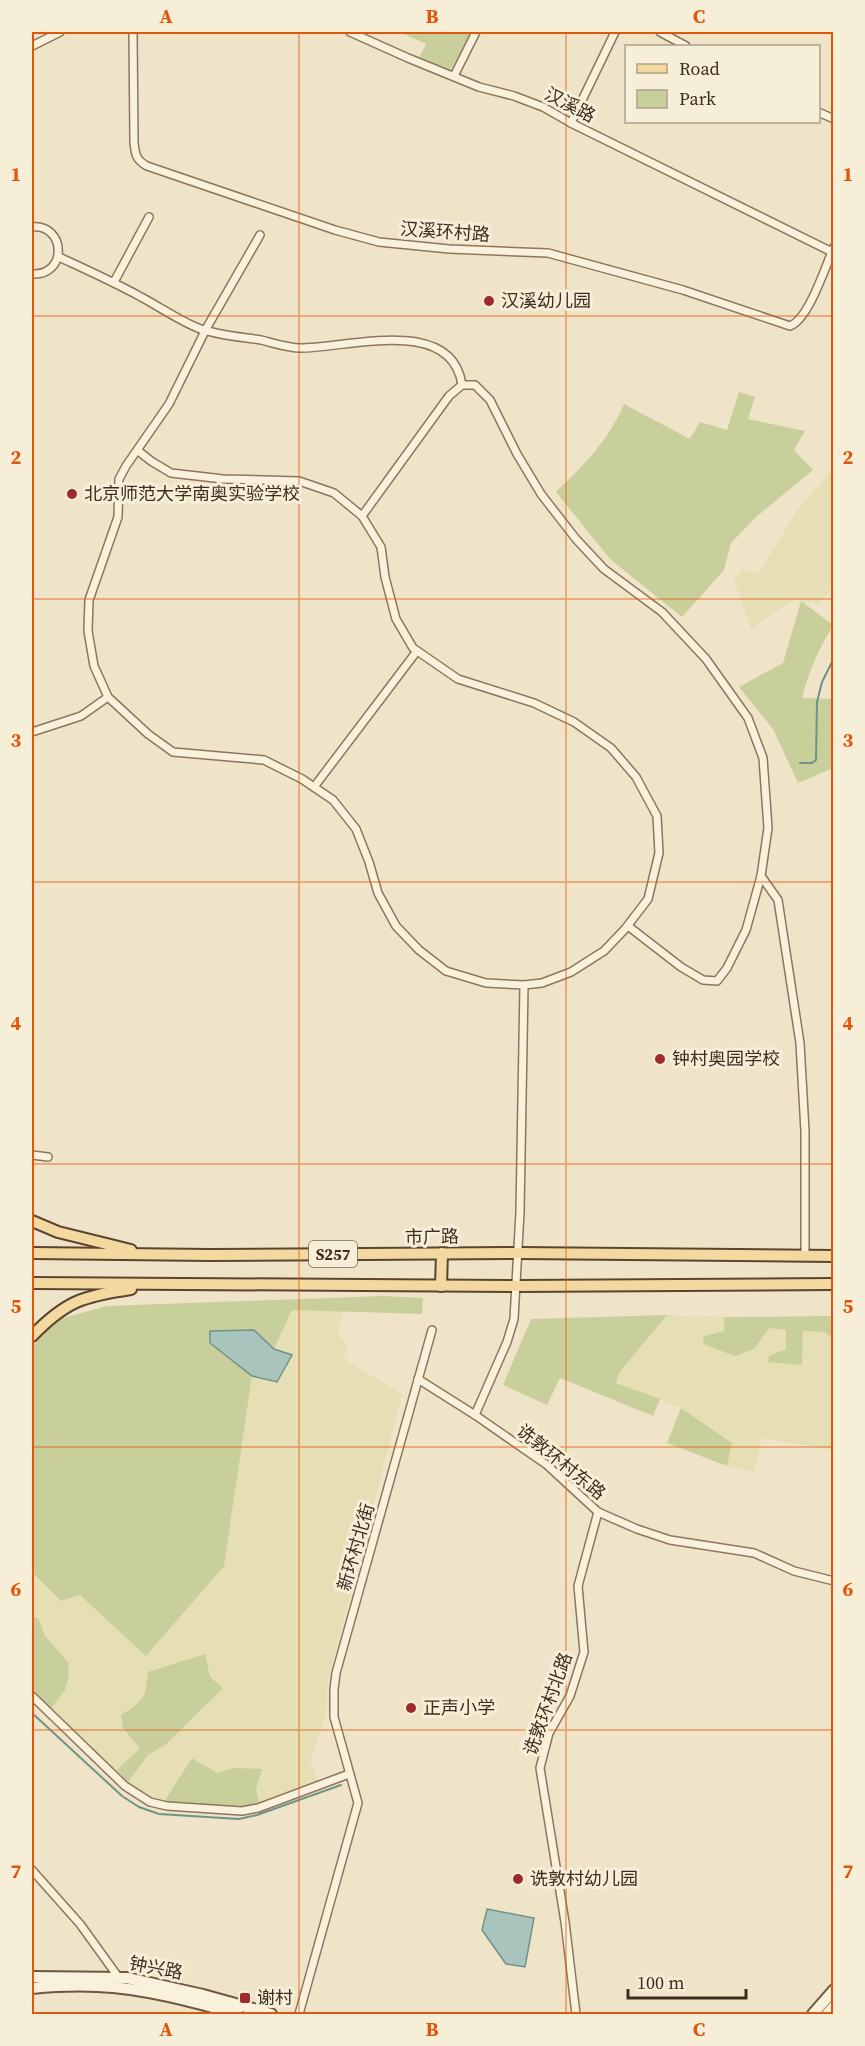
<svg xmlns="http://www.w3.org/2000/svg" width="865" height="2046" viewBox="0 0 865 2046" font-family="'Source Serif 4','Noto Sans SC',serif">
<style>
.farmland{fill:#e6deb5}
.green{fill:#c9cf9b}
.water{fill:#a9c4bc;stroke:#6f938a;stroke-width:1.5}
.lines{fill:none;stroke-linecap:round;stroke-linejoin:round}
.stream{stroke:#6f938a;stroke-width:2}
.minor-casing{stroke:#8d765c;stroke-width:10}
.secondary-casing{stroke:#6f573f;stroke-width:14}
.primary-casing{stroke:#5b4430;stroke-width:14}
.minor{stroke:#faf1dc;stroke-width:7}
.secondary{stroke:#faf1dc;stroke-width:10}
.primary{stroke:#f3d9a0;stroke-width:10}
.grid{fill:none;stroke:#df570d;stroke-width:1.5;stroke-opacity:0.55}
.poi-dot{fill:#9e2a2b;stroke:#f7eed8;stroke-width:2}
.labels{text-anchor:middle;stroke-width:6;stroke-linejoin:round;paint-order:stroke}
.shield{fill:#f7eed8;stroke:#756857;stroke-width:1.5}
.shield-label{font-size:16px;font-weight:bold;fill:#3d2e20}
.street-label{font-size:18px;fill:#3d2e20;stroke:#f7eed8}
.poi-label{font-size:18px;fill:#3d2e20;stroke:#f7eed8;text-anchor:start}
.neatline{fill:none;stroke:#df570d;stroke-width:2}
.grid-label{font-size:20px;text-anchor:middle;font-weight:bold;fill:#df570d}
</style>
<rect width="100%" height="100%" fill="#f0e4c8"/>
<g class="farmland">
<path d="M833 469V587L820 603 793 600 751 629 734 580 742 570 759 573 796 512Z"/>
<path d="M292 1310H344L338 1334 347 1344 344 1359 402 1394 328 1680 326 1715 310 1761 318 1781 259 1804 241 1807 164 1802 143 1794 128 1782 32 1690V1572L61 1601 80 1595 224 1566 252 1376 277 1382 292 1355 274 1349Z"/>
<path d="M667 1315 724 1317V1331L704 1336 754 1349 769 1328 786 1330V1349L769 1356 802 1365 803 1331 824 1332 833 1338V1450L762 1438 754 1472 727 1466 732 1443 681 1408 616 1383 619 1373Z"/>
</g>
<g class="green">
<path d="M400 32H471L450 71 419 58 426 44Z"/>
<path d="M739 392 755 397 748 419 805 431 794 450 813 470 756 517 731 543 724 570 682 617 610 559 556 492C585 464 608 441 624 404L690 439 700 422 727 430Z"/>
<path d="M801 601 833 625C819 650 809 669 802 698L833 699 834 765 833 768 798 783 773 729 739 687 783 663Z"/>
<path d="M383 1296 423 1298 422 1314 292 1310 274 1349 254 1330 210 1343 252 1376 224 1566 146 1656 80 1595 61 1601 32 1572V1347L43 1334 63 1318 107 1306Z"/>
<path d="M667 1315 619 1373 616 1383 660 1399 653 1416 560 1378 547 1405 503 1385 531 1319Z"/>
<path d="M833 1316V1338L824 1332 803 1331 802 1365 768 1362 769 1356 786 1349V1330L769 1328 754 1349 735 1356 703 1344 704 1336 724 1331V1317Z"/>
<path d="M681 1408 732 1443 727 1466 667 1443Z"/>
<path d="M32 1616 38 1618 45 1636 68 1662 69 1675 65 1690 51 1708 32 1690Z"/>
<path d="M205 1654 210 1677 223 1688 165 1745 148 1755 128 1782 117 1770 140 1748 123 1728 121 1715C144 1701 145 1699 148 1672Z"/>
<path d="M192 1758 217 1773 234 1768 262 1769 256 1789 259 1804 241 1807 164 1802Z"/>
</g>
<g class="water">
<path d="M254 1330 274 1349 292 1355 277 1382 252 1376 210 1343V1331Z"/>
<path d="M487 1909 534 1918 525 1967 506 1964 482 1930Z"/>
</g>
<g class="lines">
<g class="stream">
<path d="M800 763H812L816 760 817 702 822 682 834 658"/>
<path d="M32 1713 122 1796 139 1807 159 1814 239 1819 257 1815 341 1785"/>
</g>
<defs>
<g id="minor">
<path d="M133 32 134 142C135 154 136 160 147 166L335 230 379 242 449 249 548 253 683 290 790 326C809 319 825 267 834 247"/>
<path d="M350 32 408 58 479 87 514 96 543 107 571 123 834 253"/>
<path d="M660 32 686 46"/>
<path d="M32 46 60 32"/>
<path d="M454 76 476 32"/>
<path d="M818 112 834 119"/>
<path d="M571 123 615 32"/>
<path d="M32 227C66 224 68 276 32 274"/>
<path d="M59 257C87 270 114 282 141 297 160 307 178 320 198 328 215 335 241 337 261 340 273 343 288 348 301 348 347 348 452 315 462 385"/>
<path d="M114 282 149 217"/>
<path d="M137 450 151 461 171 473 223 479 299 481 334 493 362 516 381 547 385 577 396 619 413 648 458 679 534 703 574 722 611 748 636 777 657 816 659 853 648 899 625 929 604 951 571 972 542 983 524 985 486 983 446 971 419 950 396 926 378 893 369 862 356 829 333 800 302 779 264 760 173 752 148 734 108 697 94 666 88 631 89 600 118 517 119 479 126 466 169 404 206 329 260 235"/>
<path d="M362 516 449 396 462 385H475L490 400 517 454 541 494 576 539 604 569 662 612 706 659 748 718 763 758 768 828 761 876 746 930 727 968 717 981 703 980 681 967 628 926"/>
<path d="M32 732 81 716 108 697"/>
<path d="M314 787 417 651"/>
<path d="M761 876 778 900 800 1043 805 1131V1256"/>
<path d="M32 1155 48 1157"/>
<path d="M418 1379 475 1415 547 1465 598 1512 637 1529 670 1540 754 1553 794 1571 834 1581"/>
<path d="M475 1415 507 1342 514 1319 520 1212 524 985"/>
<path d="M32 1696 125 1786 150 1802 167 1806 242 1811 258 1808 349 1774"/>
<path d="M32 1870 80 1924 119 1978"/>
<path d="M299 2014 358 1803 334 1717V1689L336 1673 432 1330"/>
<path d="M576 2014 565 1922 540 1768 549 1733 570 1696 584 1652 578 1586 598 1512"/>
</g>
<g id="secondary">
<path d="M32 1977 127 1978 203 1995 271 2014"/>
<path d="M32 1988C53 1986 75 1985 97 1986 144 1988 192 2001 238 2014"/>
<path d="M813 2014 834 1990"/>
<path d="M827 2014 834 2006"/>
</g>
<g id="primary">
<path d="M32 1221 58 1232 131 1250"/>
<path d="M32 1253 210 1255 518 1253 834 1256"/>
<path d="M32 1283 517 1286 834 1284"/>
<path d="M441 1286 442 1253"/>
<path d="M32 1336C66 1301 83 1296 131 1289"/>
</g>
</defs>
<use href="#minor" class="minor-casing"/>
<use href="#secondary" class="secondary-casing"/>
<use href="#primary" class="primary-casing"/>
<use href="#minor" class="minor"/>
<use href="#secondary" class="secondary"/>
<use href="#primary" class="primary"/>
</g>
<path class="grid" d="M299 32V2014M566 32V2014M32 316H834M32 599H834M32 882H834M32 1164H834M32 1447H834M32 1730H834"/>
<g class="poi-dot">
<circle cx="489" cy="301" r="6"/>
<circle cx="72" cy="494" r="6"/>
<circle cx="660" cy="1059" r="6"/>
<circle cx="411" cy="1708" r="6"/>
<circle cx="518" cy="1879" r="6"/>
<rect x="239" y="1992" width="12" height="12" rx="3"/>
</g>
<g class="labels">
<rect class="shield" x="309" y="1241" width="48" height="26" rx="4.5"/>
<g class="shield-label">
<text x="333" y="1260">S257</text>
</g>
<g class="street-label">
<text transform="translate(570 105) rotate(27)" y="6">汉溪路</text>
<text transform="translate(445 232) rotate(4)" y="6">汉溪环村路</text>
<text transform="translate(432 1237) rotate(-1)" y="6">市广路</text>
<text transform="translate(561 1462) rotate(39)" y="6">诜敦环村东路</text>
<text transform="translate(356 1547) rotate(-74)" y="6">新环村北街</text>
<text transform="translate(548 1704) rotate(-70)" y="6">诜敦环村北路</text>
<text transform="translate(156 1968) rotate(11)" y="6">钟兴路</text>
</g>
<g class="poi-label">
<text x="501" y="307">汉溪幼儿园</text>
<text x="84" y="500">北京师范大学南奥实验学校</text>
<text x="672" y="1065">钟村奥园学校</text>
<text x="423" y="1714">正声小学</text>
<text x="530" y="1885">诜敦村幼儿园</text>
<text x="257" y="2004">谢村</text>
</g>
</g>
<rect width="865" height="2046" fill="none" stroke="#f7eed8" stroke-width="66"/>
<rect x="625" y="45" width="195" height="78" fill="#f7eed8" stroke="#ada18e" stroke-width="1.5"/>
<rect x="637" y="64" width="30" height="9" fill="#f3d9a0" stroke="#ada18e" stroke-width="1.5"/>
<text x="679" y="75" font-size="18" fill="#3d2e20">Road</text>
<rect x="637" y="90" width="30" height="18" fill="#c9cf9b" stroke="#ada18e" stroke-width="1.5"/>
<text x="679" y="105" font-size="18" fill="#3d2e20">Park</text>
<path d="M628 1989v9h118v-9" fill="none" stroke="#3d2e20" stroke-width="3"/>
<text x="637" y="1989" font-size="18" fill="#3d2e20" stroke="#f7eed8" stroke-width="4.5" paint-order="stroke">100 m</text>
<rect x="33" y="33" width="799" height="1980" class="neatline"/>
<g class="grid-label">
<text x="166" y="23">A</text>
<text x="432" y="23">B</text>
<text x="699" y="23">C</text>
<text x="16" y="181">1</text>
<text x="848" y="181">1</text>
<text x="16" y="464">2</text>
<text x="848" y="464">2</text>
<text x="16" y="747">3</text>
<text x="848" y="747">3</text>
<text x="16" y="1030">4</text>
<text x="848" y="1030">4</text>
<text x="16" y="1313">5</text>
<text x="848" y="1313">5</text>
<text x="16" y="1596">6</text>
<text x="848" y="1596">6</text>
<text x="16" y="1878">7</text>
<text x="848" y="1878">7</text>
<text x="166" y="2036">A</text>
<text x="432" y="2036">B</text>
<text x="699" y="2036">C</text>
</g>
</svg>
